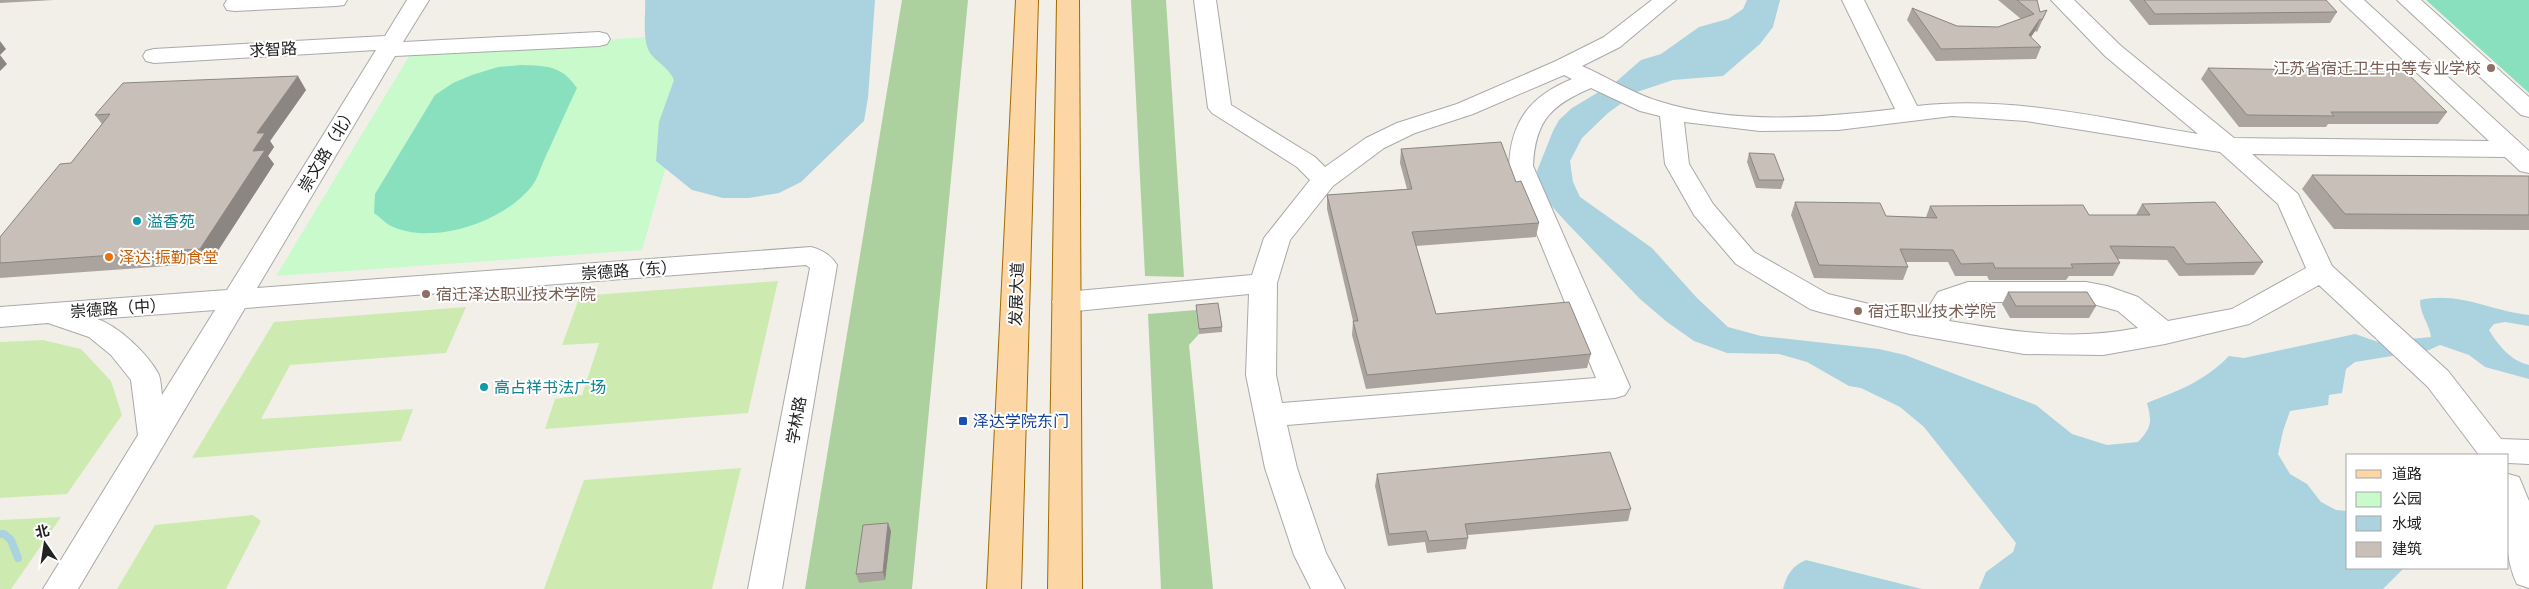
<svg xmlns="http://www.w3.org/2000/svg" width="2529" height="589" viewBox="0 0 2529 589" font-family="'Archivo Narrow','Noto Sans SC',sans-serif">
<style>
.grass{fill:#cdebb0}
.forest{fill:#add19e}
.park{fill:#c8facc}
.pitch{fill:#88e0be}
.water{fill:#aad3df}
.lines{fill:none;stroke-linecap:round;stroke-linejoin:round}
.stream{stroke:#aad3df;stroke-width:8}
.minor-casing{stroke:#a9a9a9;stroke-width:2}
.major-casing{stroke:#a06b00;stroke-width:2}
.minor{fill:#fff;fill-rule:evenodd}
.major{fill:#fcd6a4;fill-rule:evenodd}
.wall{fill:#aba49e}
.shaded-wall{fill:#8b8681}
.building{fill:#c7bfb8;stroke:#8b8681}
.education-dot{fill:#8d6e63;stroke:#fff;stroke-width:2}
.culture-dot{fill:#0f9aa8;stroke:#fff;stroke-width:2}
.food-dot{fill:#e8710a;stroke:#fff;stroke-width:2}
.transit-dot{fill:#1a4fb4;stroke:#fff;stroke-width:2}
.labels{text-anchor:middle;stroke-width:4;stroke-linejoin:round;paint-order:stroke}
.street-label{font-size:16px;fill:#222;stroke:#fff}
.education-label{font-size:16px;fill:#785e54;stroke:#fff;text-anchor:start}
.culture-label{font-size:16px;fill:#0d838f;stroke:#fff;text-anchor:start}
.food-label{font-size:16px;fill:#c56008;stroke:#fff;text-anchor:start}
.transit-label{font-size:16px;fill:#164399;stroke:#fff;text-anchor:start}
</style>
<rect width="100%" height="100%" fill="#f2efe9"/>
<g class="grass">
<path d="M778 281 748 413 545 429 555 399 582 395 599 343 562 345 580 296Z"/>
<path d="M466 307 446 353 290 365 261 419 413 409 401 441 192 458 274 322Z"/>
<path d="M43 340 81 349 111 381 122 415 67 494 0 498V342Z"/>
<path d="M741 468 712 589H544L584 480Z"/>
<path d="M253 515 261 521 226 589H117L155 525Z"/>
<path d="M61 517 11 589H0V520Z"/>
</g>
<g class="forest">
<path d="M902 0H968L912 589H805Z"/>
<path d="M1131 0H1166L1184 277 1145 276Z"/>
<path d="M1196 310 1199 334 1189 345 1213 589H1161L1148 314Z"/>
</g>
<path class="park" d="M704 33 642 250 276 276 411 53Z"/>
<g class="pitch">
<path d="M2426 0H2529V93Z"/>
<path d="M521 65C547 66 561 65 577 88 566 111 556 134 545 158 541 166 538 178 532 186 504 222 431 247 389 225 384 222 379 216 374 213L375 194 435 95 453 83 472 75 498 67Z"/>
</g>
<g class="water">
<path d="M645 0H875L868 98 864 121 801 182 779 193 749 198H723L692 190 656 161 659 122 674 80C668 66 653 60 649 51 642 37 646 15 645 0Z"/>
<path d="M1747 0H1780L1773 27 1760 44 1723 76 1673 80 1637 92 1608 113 1582 138 1570 161 1573 182 1580 197 1652 248 1697 298 1728 327 1761 336 1879 349 1905 355 2036 405 2072 434 2107 445 2138 442C2152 427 2152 422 2147 403 2180 390 2203 382 2229 356L2244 358 2355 334 2378 342 2431 337C2429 323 2420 315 2420 300 2458 291 2492 311 2529 315V326L2505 322 2494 324 2489 330C2498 345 2511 361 2529 365V379L2485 367 2469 355 2440 345 2429 350 2355 362 2346 369 2342 393 2329 395 2328 405 2290 411 2283 431 2278 454 2290 474 2307 484 2321 502 2336 510 2348 511V568H2404L2383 589H1979L1986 572 2013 552 2016 543 1924 427 1900 407 1861 388 1849 386 1807 362 1779 354 1727 353 1694 341 1667 322 1640 299 1566 222 1548 202 1540 186 1537 171 1553 131 1559 120 1572 108 1617 81 1641 60 1661 54 1699 27 1728 19 1743 9Z"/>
<path d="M1806 560 1922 589H1783C1787 574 1792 566 1806 560Z"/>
</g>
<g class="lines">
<path class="stream" d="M0 534H4L11 540 18 558"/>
<defs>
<g id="minor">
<path d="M227 0H347L344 5 336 6 235 11 227 10 224 5Z"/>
<path d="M407 0H429L403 42 599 32 607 34 610 39 607 44 599 46 395 56 257 288 811 247C822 250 831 255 837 265L782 589H748L810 268 806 265 245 308 78 589H43L138 435 131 380 111 355 89 337 48 323 0 327V307L227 290 376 50 154 63 146 61 143 56 146 51 154 49 385 36ZM215 310 162 395C161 389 161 381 159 375 149 355 119 326 97 319Z"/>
<path d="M1194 0H1216L1231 105 1315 157 1325 167 1366 138 1397 123 1457 104 1556 61 1604 37 1652 0H1676L1620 47 1582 66C1607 77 1632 93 1658 101 1733 125 1818 118 1895 109L1842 0H1864L1917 106C2010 95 2107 119 2198 134L2105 56 2051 0H2074L2121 46 2234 138 2489 141 2340 0H2364L2529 151V173L2520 171 2505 157 2252 154 2298 194 2332 266 2448 371 2501 439 2529 440V464L2508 463V455H2479L2428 387 2319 285 2249 324 2165 344 2103 355 2024 354 1910 334 1820 312 1810 309 1736 264 1694 215 1665 164 1660 116 1640 111 1591 88C1551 105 1535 121 1533 166L1630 387 1625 395 1615 398 1287 425 1297 468 1326 553 1345 589H1311L1294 555 1265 468 1246 375 1249 294 1066 312 1056 309 1052 302 1056 295 1066 292 1252 275 1264 238 1310 180 1297 167 1212 113 1208 108ZM1564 75 1572 79C1531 96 1511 120 1509 166L1596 378 1282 403 1276 375 1277 283 1290 240 1333 186 1384 148 1415 133 1473 114ZM1952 116 2026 121 2220 152 2278 204 2306 268 2232 309 2168 321 2138 297 2107 286 2086 282H1968L1938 292 1923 316 1910 314 1828 294 1754 252 1713 204 1689 164 1684 122 1760 131 1838 130ZM1970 302H2086L2118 311 2138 328C2071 341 2016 332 1949 321L1958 306Z"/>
<path d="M2397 0H2421L2529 97V117L2521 115Z"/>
<path d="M2508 474 2519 477 2529 501V588L2517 584C2501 552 2508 509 2508 474Z"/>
</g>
<g id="major">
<path d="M1016 0H1038L1021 589H987Z"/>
<path d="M1057 0H1079L1082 589H1048Z"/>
</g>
</defs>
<use href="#minor" class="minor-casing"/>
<use href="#major" class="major-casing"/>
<use href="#minor" class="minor"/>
<use href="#major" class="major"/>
</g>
<g class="wall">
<path d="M0 0H54L0 3Z"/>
<path d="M1998 0H2037L2040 12 2047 10 2037 32 2035 31 2031 37 2041 47 2036 59 1936 61 1907 20 1912 8 1957 26 1998 27 2021 19Z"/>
<path d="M2129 0H2326L2337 12 2330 23 2149 25Z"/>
<path d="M2208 68 2447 112 2438 124H2328L2326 127H2239L2201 79Z"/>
<path d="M306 90 270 141 274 147 268 156 274 164 210 263 0 278V237L71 163 102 124 95 115Z"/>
<path d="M1401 149 1516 182 1539 223 1536 237 1416 246 1436 314 1591 354 1587 368 1366 389 1352 335 1353 321 1327 209V195L1407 189 1400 163Z"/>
<path d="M1749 153 1784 180 1781 189 1756 188 1747 162Z"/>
<path d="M2312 175 2529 176V230L2334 229 2302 189Z"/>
<path d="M1795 202 1886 216 1926 217 1930 206 2089 215H2136L2142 204 2263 262 2254 275 2179 276 2167 260 2118 259 2120 263 2113 276H2069L2066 280H1989L1987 276H1955L1948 262H1906L1908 267 1903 280 1814 278 1791 215Z"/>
<path d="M2008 292 2096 306 2089 318H2010L2002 304Z"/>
<path d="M1196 305 1222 327V332L1199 334Z"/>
<path d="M1377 474 1631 509 1628 521 1468 535V538L1466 549 1427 553 1425 542 1388 546 1375 486Z"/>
<path d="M891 531 885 580 859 583 856 574Z"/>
</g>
<g class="shaded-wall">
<path d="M2040 19 2035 31 2024 47 2029 35Z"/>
<path d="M0 41 6 49 0 55 7 64 0 71Z"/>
<path d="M298 76 306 90 270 141 274 147 268 156 274 164 210 263 200 249 257 133Z"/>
<path d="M888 523 891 531 885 580 883 572Z"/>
</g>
<g class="building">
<path d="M2017 0H2037L2040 12 2047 10 2042 20 2040 19 2029 35 2041 47 1941 49 1912 8 1957 26 1998 27 2034 14Z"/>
<path d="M2144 0H2326L2337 12 2155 14Z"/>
<path d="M2208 68 2406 72 2447 112H2331L2334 116 2247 115Z"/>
<path d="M298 76 257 133H265L253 151 265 150 200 249 0 263V237L60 164 71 163 110 114 95 115 123 83Z"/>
<path d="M1501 142 1516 182 1521 181 1539 223 1412 232 1436 314 1569 302 1591 354 1367 375 1353 321H1358L1327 195 1412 189 1401 149Z"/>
<path d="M1749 153 1774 154 1784 180H1759Z"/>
<path d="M2312 175 2529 176V215L2345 214Z"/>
<path d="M1795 202 1880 203 1886 216 1937 218 1930 206 2083 205 2089 215H2150L2142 204 2215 202 2263 262 2186 264 2174 247 2110 246 2120 263 2071 264 2073 268H1995L1993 263 1961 264 1953 250 1900 249 1908 267 1819 265Z"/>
<path d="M2008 292H2087L2096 306H2016Z"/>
<path d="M1218 303 1222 327 1199 329 1196 305Z"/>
<path d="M1610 452 1631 509 1465 524 1468 538 1429 541 1426 531 1389 534 1377 474Z"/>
<path d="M888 523 883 572 856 574 863 525Z"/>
</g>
<g class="education-dot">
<circle cx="2491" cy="68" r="5"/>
<circle cx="426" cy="294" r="5"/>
<circle cx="1858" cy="311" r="5"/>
</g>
<g class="culture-dot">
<circle cx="137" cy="221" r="5"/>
<circle cx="484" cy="387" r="5"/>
</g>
<circle class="food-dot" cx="109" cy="257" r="5"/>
<rect class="transit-dot" x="958" y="416" width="10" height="10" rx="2.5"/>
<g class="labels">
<g class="street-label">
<text transform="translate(273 49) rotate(-3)" y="6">求智路</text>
<text transform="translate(327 149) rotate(-59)" y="6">崇文路（北）</text>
<text transform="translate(629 270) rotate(-4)" y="6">崇德路（东）</text>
<text transform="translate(1016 294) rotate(-88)" y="6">发展大道</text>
<text transform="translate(118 308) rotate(-4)" y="6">崇德路（中）</text>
<text transform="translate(796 420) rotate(-80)" y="6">学林路</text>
</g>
<g class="education-label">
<text x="2481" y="74" text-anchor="end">江苏省宿迁卫生中等专业学校</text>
<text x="436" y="300">宿迁泽达职业技术学院</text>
<text x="1868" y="317">宿迁职业技术学院</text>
</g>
<g class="culture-label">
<text x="147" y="227">溢香苑</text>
<text x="494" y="393">高占祥书法广场</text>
</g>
<g class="food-label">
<text x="119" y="263">泽达·振勤食堂</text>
</g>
<g class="transit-label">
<text x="973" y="427">泽达学院东门</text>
</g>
</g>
<rect x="2346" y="454" width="162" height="115" fill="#ffffff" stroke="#a7a7a7"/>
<rect x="2356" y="470" width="25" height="8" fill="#fcd6a4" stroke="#a7a7a7"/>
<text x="2392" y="479" font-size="15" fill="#222222">道路</text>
<rect x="2356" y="492" width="25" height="15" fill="#c8facc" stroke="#a7a7a7"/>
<text x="2392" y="504" font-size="15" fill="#222222">公园</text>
<rect x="2356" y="516" width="25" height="15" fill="#aad3df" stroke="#a7a7a7"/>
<text x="2392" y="529" font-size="15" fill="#222222">水域</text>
<rect x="2356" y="542" width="25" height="15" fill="#c7bfb8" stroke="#a7a7a7"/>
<text x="2392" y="554" font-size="15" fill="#222222">建筑</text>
<g transform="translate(45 544) rotate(347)" stroke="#ffffff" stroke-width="4" paint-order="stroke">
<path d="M0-4L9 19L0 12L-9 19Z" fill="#222222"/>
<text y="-8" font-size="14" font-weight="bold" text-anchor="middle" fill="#222222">北</text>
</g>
</svg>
